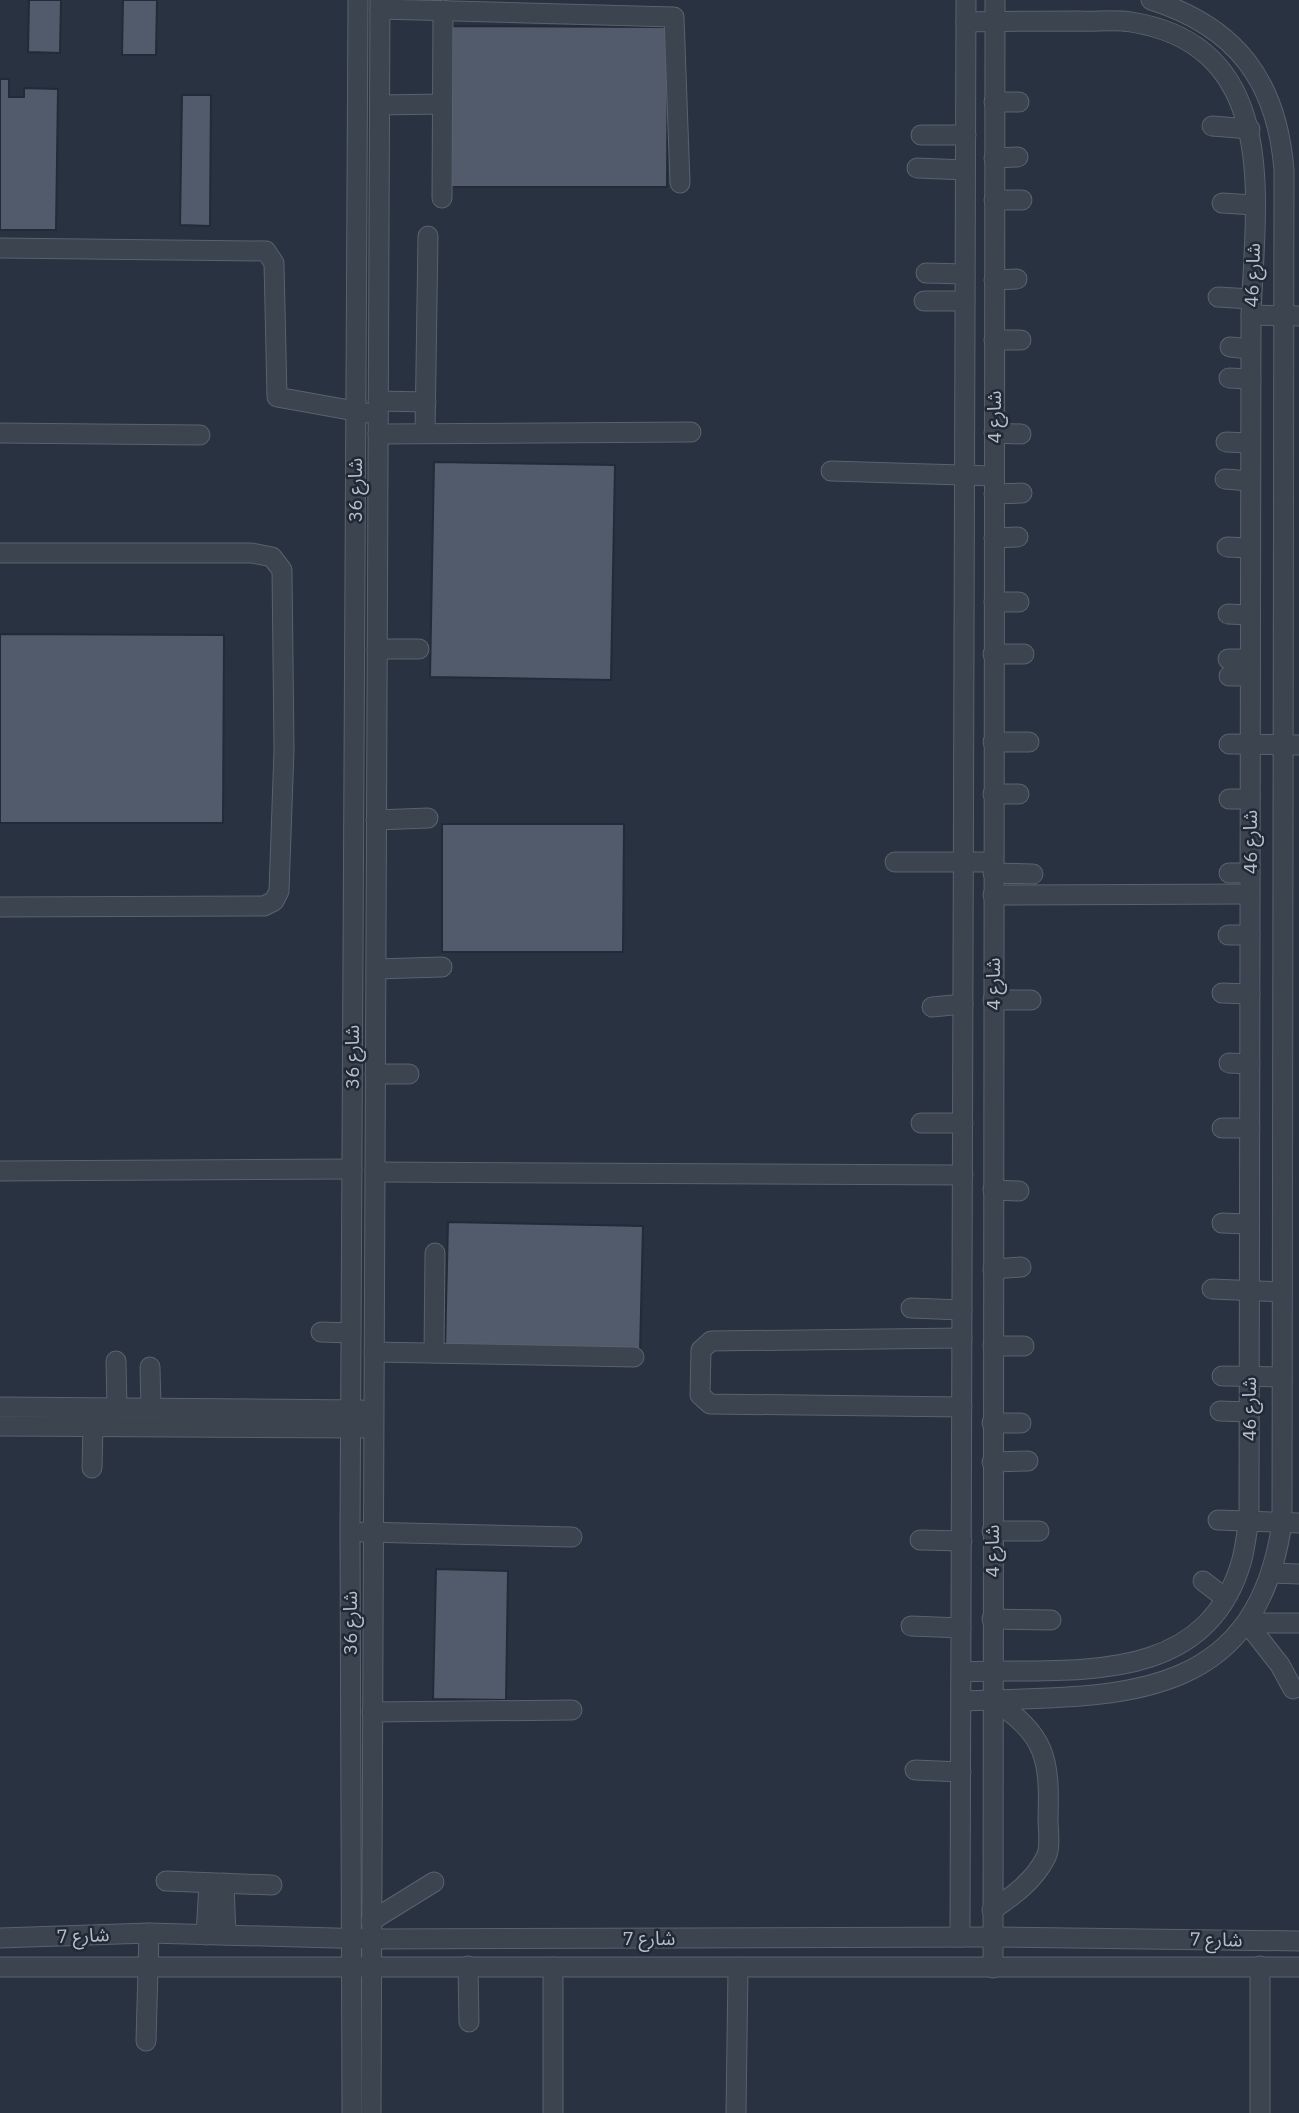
<svg xmlns="http://www.w3.org/2000/svg" width="1299" height="2113" viewBox="0 0 1299 2113" font-family="'IBM Plex Sans','Noto Sans Arabic',sans-serif">
<style>
.building{fill:#515b6b;stroke:#222b37;stroke-width:2}
.lines{fill:none;stroke-linecap:round;stroke-linejoin:round}
.minor-casing{stroke:#59626d;stroke-width:21}
.minor{stroke:#3c4450;stroke-width:19}
.labels{text-anchor:middle;stroke-width:5;stroke-linejoin:round;paint-order:stroke}
.street-label{font-size:19px;fill:#b8bfca;stroke:#202935}
</style>
<rect width="100%" height="100%" fill="#283240"/>
<g class="building">
<path d="M29 0H61L60 53 28 52Z"/>
<path d="M123 0H157L156 55H122Z"/>
<path d="M450 26 668 27 667 187H449Z"/>
<path d="M0 79H9V97H24V88L58 89 56 230H0Z"/>
<path d="M182 95H211L210 226 180 225Z"/>
<path d="M434 462 615 465 611 680 430 677Z"/>
<path d="M0 634 224 635 223 823H0Z"/>
<path d="M442 824H624L623 952H442Z"/>
<path d="M448 1222 643 1226 640 1353 445 1349Z"/>
<path d="M436 1569 508 1571 506 1700 433 1699Z"/>
</g>
<g class="lines">
<defs>
<g id="minor">
<path d="M380 9 674 17 680 183"/>
<path d="M994 102H1019"/>
<path d="M380 105 442 104"/>
<path d="M1212 126 1250 129"/>
<path d="M921 135H966"/>
<path d="M994 158 1018 157"/>
<path d="M917 168 965 170"/>
<path d="M442 198 443 10"/>
<path d="M994 200H1022"/>
<path d="M1222 203 1254 205"/>
<path d="M0 248 266 251 274 263 277 397 366 413"/>
<path d="M926 273 965 274"/>
<path d="M994 280 1017 279"/>
<path d="M1218 297 1251 299"/>
<path d="M924 301H965"/>
<path d="M1251 315 1299 316"/>
<path d="M994 340H1021"/>
<path d="M1230 347 1250 349"/>
<path d="M1229 378 1251 379"/>
<path d="M378 401 426 402"/>
<path d="M0 433 200 435"/>
<path d="M425 433 428 236"/>
<path d="M994 433 1021 434"/>
<path d="M378 434 691 432"/>
<path d="M1226 442 1250 443"/>
<path d="M831 471 994 476"/>
<path d="M1225 479 1250 481"/>
<path d="M994 494 1022 493"/>
<path d="M994 538 1018 537"/>
<path d="M1227 547 1250 548"/>
<path d="M0 553H252L272 557 282 570 284 750 279 891 274 901 264 906 0 907"/>
<path d="M994 602H1019"/>
<path d="M1228 614 1250 615"/>
<path d="M377 649H419"/>
<path d="M993 654H1024"/>
<path d="M1228 659H1250"/>
<path d="M1229 676H1250"/>
<path d="M993 742H1029"/>
<path d="M1229 744 1299 745"/>
<path d="M993 794H1019"/>
<path d="M1229 799H1250"/>
<path d="M376 820 428 818"/>
<path d="M895 862H993"/>
<path d="M993 873 1033 874"/>
<path d="M1229 873H1250"/>
<path d="M993 895 1250 894"/>
<path d="M1228 935H1250"/>
<path d="M376 969 442 967"/>
<path d="M1222 993 1250 994"/>
<path d="M993 1000H1031"/>
<path d="M932 1007 963 1004"/>
<path d="M1229 1063 1250 1064"/>
<path d="M375 1074H409"/>
<path d="M921 1123H963"/>
<path d="M1222 1128H1250"/>
<path d="M0 1171 352 1169"/>
<path d="M375 1172 963 1175"/>
<path d="M993 1190 1019 1191"/>
<path d="M1222 1223 1249 1224"/>
<path d="M993 1269 1021 1267"/>
<path d="M1212 1289 1282 1292"/>
<path d="M911 1308 962 1310"/>
<path d="M321 1332 351 1333"/>
<path d="M993 1346H1024"/>
<path d="M374 1352 634 1357"/>
<path d="M434 1353 435 1253"/>
<path d="M116 1361 117 1408"/>
<path d="M150 1367 151 1408"/>
<path d="M1222 1376 1282 1377"/>
<path d="M0 1407 362 1410"/>
<path d="M962 1407 710 1404 700 1395 701 1350 711 1341 962 1338"/>
<path d="M1220 1411 1249 1412"/>
<path d="M992 1423H1021"/>
<path d="M0 1426 363 1428"/>
<path d="M992 1462 1028 1461"/>
<path d="M92 1468 93 1427"/>
<path d="M1218 1520 1299 1523"/>
<path d="M992 1531H1039"/>
<path d="M363 1532 572 1537"/>
<path d="M920 1540 962 1541"/>
<path d="M1272 1573 1299 1574"/>
<path d="M1203 1581 1225 1598"/>
<path d="M992 1619 1051 1620"/>
<path d="M1247 1623 1280 1665 1293 1689"/>
<path d="M1247 1623H1299"/>
<path d="M911 1626 961 1628"/>
<path d="M961 1672C1064 1667 1203 1691 1241 1563 1245 1550 1246 1535 1249 1521L1251 315C1255 203 1283 46 1131 22 1114 19 1095 22 1078 21 1040 21 1003 21 966 22"/>
<path d="M961 1701C1109 1695 1255 1710 1282 1523L1284 170C1277 82 1237 27 1151 0"/>
<path d="M372 1712 572 1710"/>
<path d="M915 1770 961 1772"/>
<path d="M166 1881 272 1885"/>
<path d="M224 1883 226 1935"/>
<path d="M992 1910C1013 1896 1034 1881 1046 1857 1051 1847 1048 1830 1048 1819 1050 1758 1046 1735 993 1700"/>
<path d="M371 1921 434 1882"/>
<path d="M206 1935 209 1883"/>
<path d="M960 1937 966 0"/>
<path d="M0 1938 149 1933 371 1939 992 1937 1299 1941"/>
<path d="M468 1966 469 2022"/>
<path d="M1260 1966V2113"/>
<path d="M0 1967H1299"/>
<path d="M993 1968 995 0"/>
<path d="M146 2041 149 1933"/>
<path d="M352 2113 350 1531 358 0"/>
<path d="M371 2113 380 0"/>
<path d="M553 2113V1967"/>
<path d="M736 2113 738 1969"/>
</g>
</defs>
<use href="#minor" class="minor-casing"/>
<use href="#minor" class="minor"/>
</g>
<g class="labels">
<g class="street-label">
<text transform="translate(1252 275) rotate(-88)" y="7">شارع 46</text>
<text transform="translate(994 417) rotate(-90)" y="7">شارع 4</text>
<text transform="translate(355 490) rotate(-90)" y="7">شارع 36</text>
<text transform="translate(1250 842) rotate(-90)" y="7">شارع 46</text>
<text transform="translate(993 984) rotate(-90)" y="7">شارع 4</text>
<text transform="translate(352 1057) rotate(-90)" y="7">شارع 36</text>
<text transform="translate(1249 1409) rotate(-90)" y="7">شارع 46</text>
<text transform="translate(992 1551) rotate(-90)" y="7">شارع 4</text>
<text transform="translate(350 1623) rotate(-90)" y="7">شارع 36</text>
<text transform="translate(83 1935) rotate(-2)" y="7">شارع 7</text>
<text x="649" y="1945">شارع 7</text>
<text transform="translate(1216 1939) rotate(1)" y="7">شارع 7</text>
</g>
</g>
</svg>
